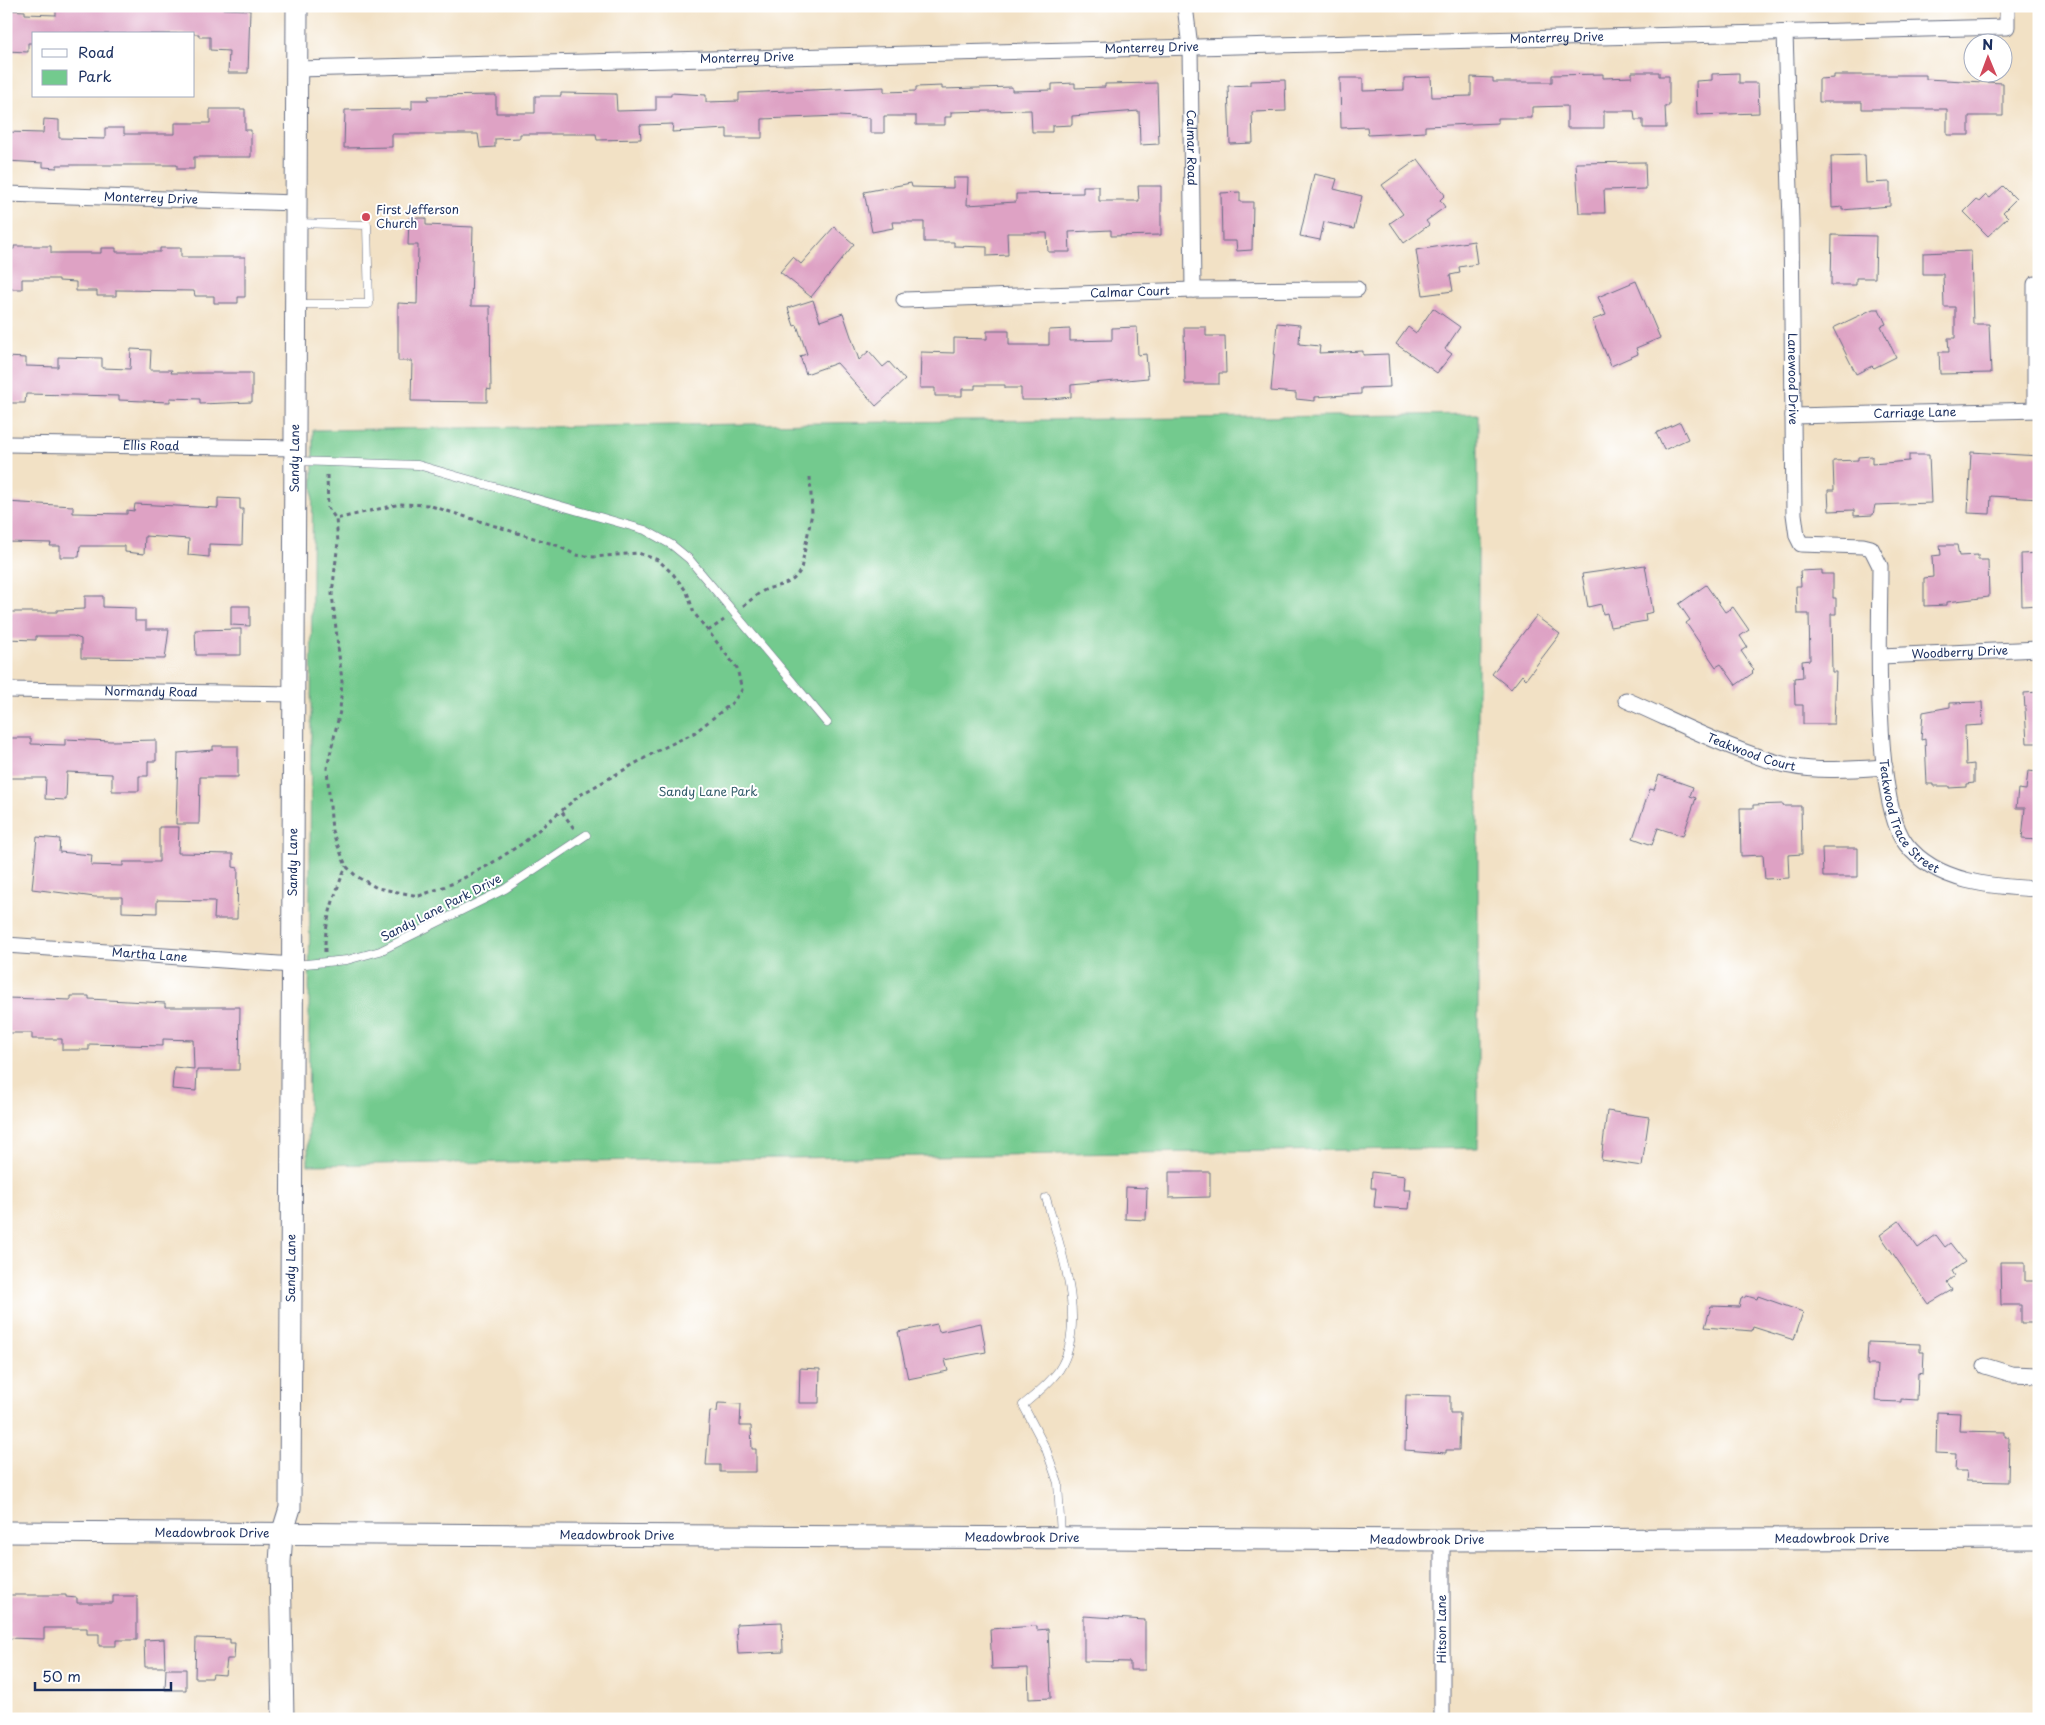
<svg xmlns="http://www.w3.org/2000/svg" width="2045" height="1725" viewBox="0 0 2045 1725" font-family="'Playpen Sans',sans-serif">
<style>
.green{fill:#73ca8e;stroke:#477c76}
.building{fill:#dea2c4}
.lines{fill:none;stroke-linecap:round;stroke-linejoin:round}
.lane-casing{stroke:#666d82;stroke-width:9}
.street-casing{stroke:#666d82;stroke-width:17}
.secondary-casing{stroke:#666d82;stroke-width:23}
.path{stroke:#666d82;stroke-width:3;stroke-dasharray:4 4;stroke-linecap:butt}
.lane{stroke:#fff;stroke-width:8}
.street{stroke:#fff;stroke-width:15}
.secondary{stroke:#fff;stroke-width:21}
.poi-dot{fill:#d1495b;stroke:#fff;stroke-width:2}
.labels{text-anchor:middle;stroke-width:4;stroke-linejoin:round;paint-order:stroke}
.street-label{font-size:12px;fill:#1b2f5e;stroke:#fff}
.poi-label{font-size:12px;fill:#1b2f5e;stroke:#fff;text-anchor:start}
.park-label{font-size:12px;fill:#355e6c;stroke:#fff}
</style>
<rect width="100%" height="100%" fill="#fff"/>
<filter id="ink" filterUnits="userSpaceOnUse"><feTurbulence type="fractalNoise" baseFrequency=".02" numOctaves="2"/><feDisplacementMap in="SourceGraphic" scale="10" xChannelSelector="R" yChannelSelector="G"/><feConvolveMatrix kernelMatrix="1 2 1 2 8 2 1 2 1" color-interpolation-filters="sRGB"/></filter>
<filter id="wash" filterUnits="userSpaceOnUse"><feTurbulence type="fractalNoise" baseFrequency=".0096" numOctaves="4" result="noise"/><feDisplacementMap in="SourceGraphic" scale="20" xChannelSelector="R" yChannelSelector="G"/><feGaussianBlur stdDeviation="1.12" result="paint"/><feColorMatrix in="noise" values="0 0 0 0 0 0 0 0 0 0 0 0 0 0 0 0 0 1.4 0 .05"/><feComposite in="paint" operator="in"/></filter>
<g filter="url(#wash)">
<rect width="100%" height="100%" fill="#f2e1c5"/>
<path class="green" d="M1478 414V1148L308 1165 313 430Z"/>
<g id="blocks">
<g class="building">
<path d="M59 6 165 9V6H223V9L250 10 248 73H228L229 51 210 50V37H199V34H34V43H28V52L6 51V10L25 11V14L56 15V8Z"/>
<path d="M1632 72H1659V76H1669V106H1665L1666 128H1643V120H1635L1634 111H1604V128H1567V106L1532 107V118H1498V123L1425 126V132L1368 135 1367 127 1341 128 1340 78H1363V91L1404 90V78L1431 77 1432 97 1471 96V77L1493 78V82H1552V75L1603 74V78L1632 77Z"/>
<path d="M1739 73V83H1758L1759 113 1697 115 1696 81 1712 80V74Z"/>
<path d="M1834 75H1926V79L2003 83V116H1969V135H1947V109H1862V102H1819V79L1834 78Z"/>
<path d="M1285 80 1286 111 1252 112 1253 143 1230 144 1228 86 1250 85V81Z"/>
<path d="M1075 83V88L1105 87V84L1157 83 1159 144 1140 145 1139 111 1072 116V125L1052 126V132H1032L1031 110 951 112V117H945V125H916V116H884V133H870V118L839 116 762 119V138H727V129L672 132 673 124 640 125 641 139 597 140 596 134H520V138L495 139V147L480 148 478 134H392V147L344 148 345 110 412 109V100H429L428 96 496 95V113H535V96H561V93L616 94 617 111 656 110V96H671V93L706 95V102L739 101V93L884 87V92L916 91V87L942 86V89L1012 87V91L1052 90V84Z"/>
<path d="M210 109H245V130H251V157H194V169H177V165H57V168L43 167V163L6 161V132L43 133 44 119 59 120V138L105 139V128H124V134H175V123H210Z"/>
<path d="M1865 155 1866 183 1890 182V206L1842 210V207L1832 208 1831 156Z"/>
<path d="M1418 159 1445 195 1440 200 1445 207 1426 221 1429 225 1404 243 1390 223 1403 214 1382 185Z"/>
<path d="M1645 162 1646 189 1604 190 1605 213H1579L1576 163Z"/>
<path d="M1314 174 1337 179 1334 189 1362 196 1354 229 1324 222 1320 240 1300 236Z"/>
<path d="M953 178H968L967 205 1016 202V194L1083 193V186H1099V201H1139L1138 186H1161V235L1111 236V230L1069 232 1070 252H1048L1047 233H1007L1008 255 987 256V247L954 246V242H924V222H892L893 228 872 232 864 192 911 183 912 187 953 188Z"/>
<path d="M2003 186 2016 199 2003 212 2008 217 1988 236 1964 212 1976 200 1979 202 1986 195 1990 198Z"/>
<path d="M1240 192V202H1253L1252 250 1237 251 1236 241H1222L1221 193Z"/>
<path d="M409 218H426V225L473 227 471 306H490L491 390 487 389V402L411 401 412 361H398V303L417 304 418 245H408Z"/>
<path d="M834 227 854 244 811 297 780 272 793 257 801 264Z"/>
<path d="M1832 235 1876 236 1875 278H1856V285H1831Z"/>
<path d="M1474 241 1477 264 1459 267 1460 273 1450 275 1453 291 1423 295 1416 250Z"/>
<path d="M14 246H51V253H101V248H116V252H160V248H181V257H245V297H238V303H214V296H195L194 291 116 290V296H97V291H76V282L59 281V279H22V289H7L6 249H14Z"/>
<path d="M1971 251 1973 324H1989L1991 373 1940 374 1939 352H1949L1948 338H1955V307H1944L1943 274H1923V253Z"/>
<path d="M1636 281 1660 338 1636 348 1638 354 1611 366 1592 320 1606 315 1598 297Z"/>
<path d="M813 300 820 321 843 313 859 360 869 351 883 367 889 362 905 380 876 406 837 363 806 374 800 356 807 354 797 325 794 326 788 308Z"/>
<path d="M1433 308 1460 327 1445 349 1452 354 1437 373 1396 344 1408 327 1416 333Z"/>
<path d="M1873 309H1879L1886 324 1881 326 1896 357 1874 368 1872 366 1856 374 1833 328Z"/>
<path d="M1277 323 1300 325 1299 344 1320 346 1319 353 1363 351V355L1388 354 1390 387 1361 388V394L1315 397V401L1296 399V393L1271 391Z"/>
<path d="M1137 327 1138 355 1146 354 1148 378 1071 385V397L1041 400H1021V388H1005V385H975V389H962V396H935V388H920L921 352 954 353V338L987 339V331H1009V345H1049V330L1070 329V341L1112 340V328Z"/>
<path d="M1184 327H1206V336H1225L1226 373H1219V384H1185Z"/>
<path d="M131 349 151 350 150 370H172L171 373H252V402L200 404V399L170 398V402L119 400V396L26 394 25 403H6V357L26 358V366L58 367V357L102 358V368L130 369Z"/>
<path d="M1680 422 1688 439 1664 450 1656 433Z"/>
<path d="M1971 452 2039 456V499L1991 496 1990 514 1968 513Z"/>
<path d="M1909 455H1929L1931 503 1875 505 1873 515 1854 516V510L1829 511 1828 490H1834L1833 461 1858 460V457L1872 456V464L1909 461Z"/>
<path d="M218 498 240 499V509H243L242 545 209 544V557L188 555 189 539 145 536 144 554 125 552V546H80L79 557H60V546H50L51 543 6 542V502L73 506V513L127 514V510L134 511 135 504 218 508Z"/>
<path d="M1940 545H1957L1959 556 1978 555V560H1988L1989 597 1947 602V605L1924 606V578L1933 577 1932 556 1941 555Z"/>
<path d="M2039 553V605L2022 606 2021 554Z"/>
<path d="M1645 565 1653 612 1645 614 1646 621 1610 627 1607 613 1603 614 1601 604 1588 607 1582 574Z"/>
<path d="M1822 570V574H1833V598H1836V614H1831L1832 672H1836L1834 724H1803V705H1795L1794 678 1803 677 1802 661 1810 660 1809 614H1797L1796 586H1801L1800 571Z"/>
<path d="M1706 585 1725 612 1733 607 1749 630 1740 636 1747 647 1741 651 1754 670 1752 672 1753 673 1736 685 1721 664 1716 667 1686 623 1690 620 1679 604Z"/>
<path d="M85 596H103V607L135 608V621H146V629H169L165 659 81 658V639L73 636H36V640L6 639V612H57V610L85 609Z"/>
<path d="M231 606H250V626L231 625Z"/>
<path d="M1536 616 1560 634 1526 679 1522 675 1511 689 1492 674Z"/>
<path d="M241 629V655H196L195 630Z"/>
<path d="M2039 692V743H2027L2024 693Z"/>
<path d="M1982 702 1983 725 1965 726 1966 765 1974 764V783L1966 784V787L1949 788V786H1933V784H1927L1925 739 1921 740 1923 712 1950 707V703Z"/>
<path d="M6 738H31V744L65 745V739L111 741 156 740V761H148V776H139V791H112V774L67 772 66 800 45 799 46 778H6Z"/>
<path d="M213 746H238V777H200L199 824H176L178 753 213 750Z"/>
<path d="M2028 771 2039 772V840L2022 839 2025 808H2016L2018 789 2026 790Z"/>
<path d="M1659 775 1693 787 1690 796 1696 798 1683 836 1658 828 1652 845 1633 838 1650 789 1654 790Z"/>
<path d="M1783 804 1784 806H1801L1802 854 1788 855 1789 878 1765 879 1763 855 1741 856 1740 808H1753V805Z"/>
<path d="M159 827H179L178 853 233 854V867L238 868 237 919H214L215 901 157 900V913L122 912V897H95L32 889 37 837 60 839 59 852 92 855 91 865 123 866V862H159Z"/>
<path d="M1822 848H1858V877H1823Z"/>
<path d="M71 996H89V999L165 1003V1007H240L239 1070H197L196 1091 172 1089 174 1067 194 1069 193 1040 163 1039V1046L89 1044V1050H62V1039H32V1033H6V998L71 1000Z"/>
<path d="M1607 1111 1649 1117 1642 1166 1601 1160Z"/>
<path d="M1169 1172H1210V1197L1169 1198Z"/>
<path d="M1372 1172 1405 1176 1404 1190H1411L1409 1209 1374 1207 1376 1188H1371Z"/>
<path d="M1126 1187 1147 1188 1146 1220 1125 1219Z"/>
<path d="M1899 1221 1918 1248 1936 1235 1945 1247 1950 1243 1965 1262 1952 1271 1955 1276 1947 1283 1952 1290 1928 1304 1880 1235Z"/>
<path d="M2000 1262H2025V1281H2039V1323H2021V1305H2001Z"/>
<path d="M1747 1296 1757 1299 1758 1296 1803 1312 1794 1340 1753 1327 1752 1331 1705 1327 1711 1306 1739 1307 1741 1299Z"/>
<path d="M981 1323 986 1352 945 1360 948 1371 908 1379 898 1332 937 1324 939 1332Z"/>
<path d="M1868 1342 1920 1344V1352H1924L1923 1374 1918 1373 1917 1400 1901 1399V1402L1875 1401 1877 1365H1867Z"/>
<path d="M800 1368 820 1369 819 1403H799Z"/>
<path d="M1406 1395 1450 1396V1413H1460L1459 1450H1446V1453L1405 1450Z"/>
<path d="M718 1403 741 1404 740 1426H751L752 1449H756V1472H720V1465H706L710 1411 717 1412Z"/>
<path d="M1937 1412 1960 1413 1959 1431 2005 1432V1437H2009L2008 1482 1966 1481 1967 1471H1955L1956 1454 1936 1453Z"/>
<path d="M6 1595H66V1597L77 1598V1603H113V1596H137V1640H116V1646H99V1634H87V1628H44V1639L6 1638Z"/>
<path d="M1084 1616 1145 1620V1670H1130V1662L1084 1661Z"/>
<path d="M782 1622 783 1652 738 1654 736 1624Z"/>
<path d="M1037 1626V1630L1048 1629 1051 1698 1029 1699 1028 1668 992 1669 990 1629Z"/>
<path d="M196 1638 230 1639V1643H235L234 1659H227L225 1675 213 1674 212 1678H195Z"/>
<path d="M164 1639 165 1667H145L144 1640Z"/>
<path d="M166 1669H186V1690H165Z"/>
</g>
</g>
</g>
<g filter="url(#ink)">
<use href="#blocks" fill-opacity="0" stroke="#666d82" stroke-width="1"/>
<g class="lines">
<defs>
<g id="lane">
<path d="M297 223 367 225 369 304H298"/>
<path d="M296 461 418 465 645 530 672 545 689 559 827 723"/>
<path d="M295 965 347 960 380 951 505 889 586 835"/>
<path d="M1046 1198C1060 1246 1089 1324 1059 1370 1049 1384 1036 1394 1023 1405L1046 1449 1058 1483 1061 1536"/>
</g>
<g id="street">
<path id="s1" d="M1185 6 1190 47 1193 290"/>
<path id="s2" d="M1785 33 1791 222 1794 514 1797 536 1801 544 1863 546 1871 548 1880 566C1880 626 1872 800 1906 844 1936 883 1994 887 2039 889"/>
<path id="s3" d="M297 69 2007 27V6"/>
<path id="s4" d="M6 194 297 203"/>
<path d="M2035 284V410"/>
<path id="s5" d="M904 300 1193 290 1357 289"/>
<path id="s6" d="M1793 416 2039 410"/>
<path id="s7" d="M6 444 296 448"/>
<path id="s8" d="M1881 656 2039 649"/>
<path id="s9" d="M6 690 295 694"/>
<path id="s10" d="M1626 700C1679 723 1733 752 1790 766 1818 772 1856 769 1885 767"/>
<path id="s11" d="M6 945 293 965"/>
<path d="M1985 1366 2011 1374 2039 1375"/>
<path d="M1442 1719V1540"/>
</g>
<g id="secondary">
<path id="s12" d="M6 1532 1442 1540 2039 1538"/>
<path id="s13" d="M283 1719 280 1562 282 1534 290 1508 297 6"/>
</g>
</defs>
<use href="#lane" class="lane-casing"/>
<use href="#street" class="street-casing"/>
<use href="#secondary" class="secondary-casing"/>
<g class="path">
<path d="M327 475 328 508 336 519 338 542 332 594 342 681 340 711 327 768 332 831 346 866 356 876 377 888 419 896 454 883 489 865 523 843 580 795 657 751 694 733 732 703 742 690 737 668 694 613 687 592 673 574 658 560 638 553 594 557 576 555 556 545 428 505 400 504 336 519"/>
<path d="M743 606C750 601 759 592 767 589 782 584 793 585 801 569L812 513 810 477"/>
<path d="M708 631 724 620"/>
<path d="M562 812 575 830"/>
<path d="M325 952C324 921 335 894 346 866"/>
</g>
<use href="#lane" class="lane"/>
<use href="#street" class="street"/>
<use href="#secondary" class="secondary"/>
</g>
</g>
<circle class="poi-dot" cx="366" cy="217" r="5"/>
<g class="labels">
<g class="street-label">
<text dy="4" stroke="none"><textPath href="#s3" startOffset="1260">Monterrey Drive</textPath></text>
<text dy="4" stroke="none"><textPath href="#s3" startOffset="855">Monterrey Drive</textPath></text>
<text dy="4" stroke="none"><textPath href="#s3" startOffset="450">Monterrey Drive</textPath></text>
<text dy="4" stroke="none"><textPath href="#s1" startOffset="142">Calmar Road</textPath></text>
<text dy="4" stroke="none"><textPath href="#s4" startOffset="145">Monterrey Drive</textPath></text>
<text dy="4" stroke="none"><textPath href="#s5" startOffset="226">Calmar Court</textPath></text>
<text dy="4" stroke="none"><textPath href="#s2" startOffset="346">Lanewood Drive</textPath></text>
<text dy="4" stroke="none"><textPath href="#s6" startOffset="122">Carriage Lane</textPath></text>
<text dy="4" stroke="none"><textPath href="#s7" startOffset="145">Ellis Road</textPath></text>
<text dy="4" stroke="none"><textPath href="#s13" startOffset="1262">Sandy Lane</textPath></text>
<text dy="4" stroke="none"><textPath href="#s8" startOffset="79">Woodberry Drive</textPath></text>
<text dy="4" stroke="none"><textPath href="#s9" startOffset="145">Normandy Road</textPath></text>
<text dy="4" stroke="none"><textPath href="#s10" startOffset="136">Teakwood Court</textPath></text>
<text dy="4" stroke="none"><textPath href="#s2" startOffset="861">Teakwood Trace Street</textPath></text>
<text dy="4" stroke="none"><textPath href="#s13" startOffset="858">Sandy Lane</textPath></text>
<text transform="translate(441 908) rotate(-27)" y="4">Sandy Lane Park Drive</text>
<text dy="4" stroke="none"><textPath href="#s11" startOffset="144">Martha Lane</textPath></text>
<text dy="4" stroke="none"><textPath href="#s13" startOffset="452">Sandy Lane</textPath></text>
<text dy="4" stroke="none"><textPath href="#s12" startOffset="206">Meadowbrook Drive</textPath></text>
<text dy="4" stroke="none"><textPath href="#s12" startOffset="611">Meadowbrook Drive</textPath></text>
<text dy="4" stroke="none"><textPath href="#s12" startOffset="1016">Meadowbrook Drive</textPath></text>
<text dy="4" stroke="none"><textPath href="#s12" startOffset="1421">Meadowbrook Drive</textPath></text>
<text dy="4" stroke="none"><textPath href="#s12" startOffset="1826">Meadowbrook Drive</textPath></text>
<text transform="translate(1442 1629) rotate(-90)" y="4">Hitson Lane</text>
</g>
<g class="poi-label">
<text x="376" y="214">First Jefferson<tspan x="376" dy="14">Church</tspan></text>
</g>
<g class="park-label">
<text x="708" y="796">Sandy Lane Park</text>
</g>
</g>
<rect width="2045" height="1725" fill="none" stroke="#fff" stroke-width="25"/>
<rect x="32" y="32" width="162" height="65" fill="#ffffff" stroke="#a4acbf"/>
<rect x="42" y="49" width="25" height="8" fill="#ffffff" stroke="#a4acbf"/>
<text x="78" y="58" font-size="15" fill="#1b2f5e">Road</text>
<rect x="42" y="70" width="25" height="15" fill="#73ca8e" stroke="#a4acbf"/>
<text x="78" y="82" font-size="15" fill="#1b2f5e">Park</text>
<g transform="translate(1988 58) rotate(359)"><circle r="24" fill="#ffffff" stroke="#a4acbf"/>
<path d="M0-4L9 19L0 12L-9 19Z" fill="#d1495b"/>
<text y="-8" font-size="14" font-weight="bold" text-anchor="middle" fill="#1b2f5e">N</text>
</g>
<path d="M35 1682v8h136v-8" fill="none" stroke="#1b2f5e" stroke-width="2.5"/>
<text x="42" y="1682" font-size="15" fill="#1b2f5e" stroke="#ffffff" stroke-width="4" paint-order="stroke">50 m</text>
</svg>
